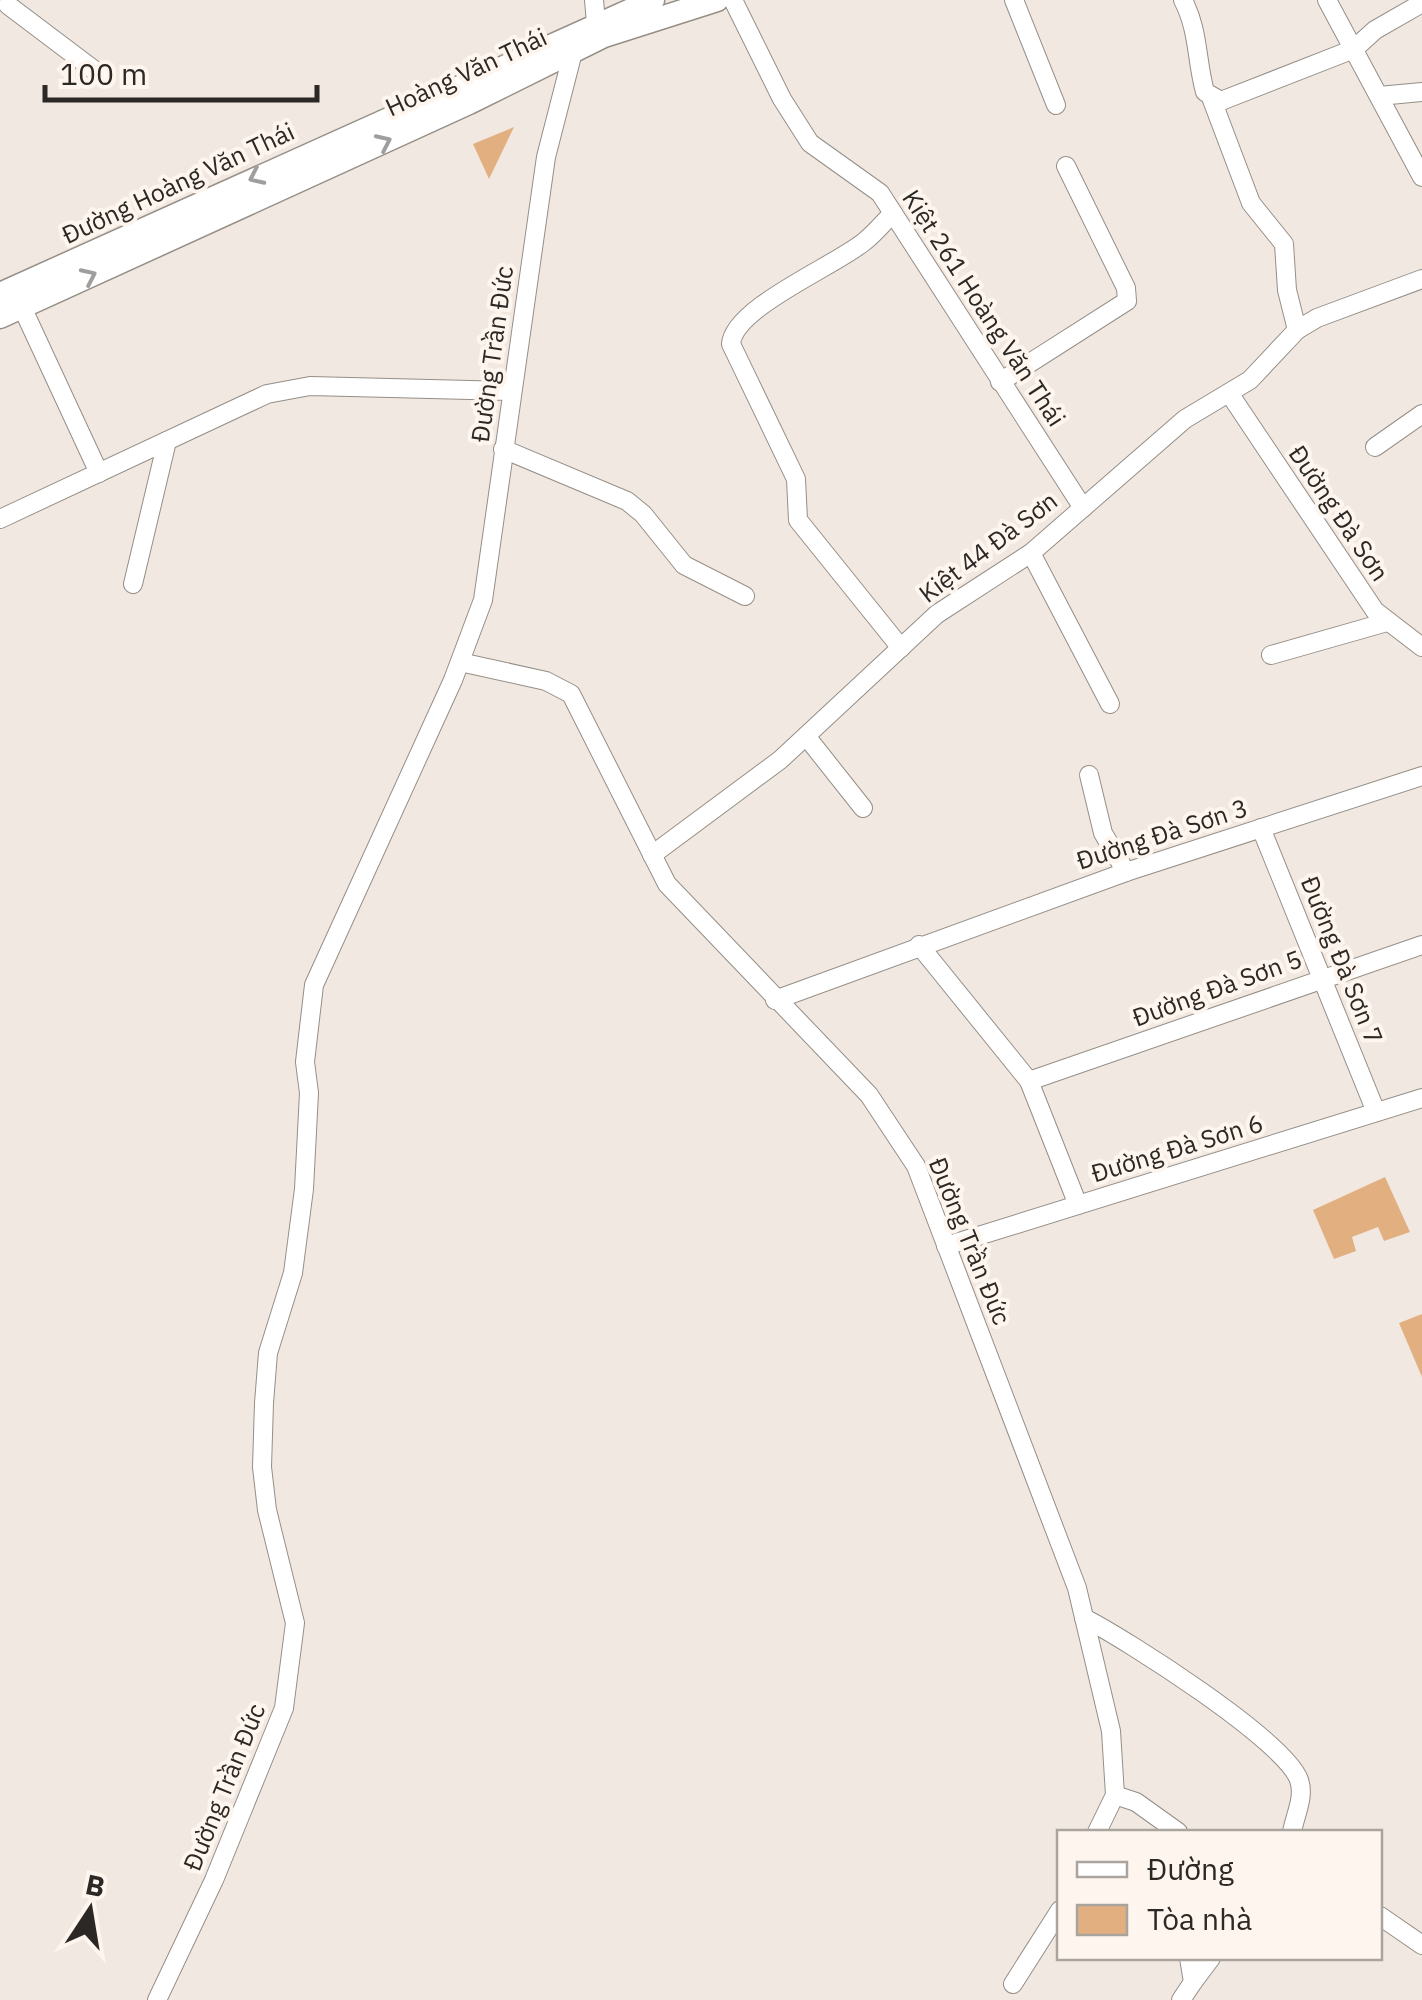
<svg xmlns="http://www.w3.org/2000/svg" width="1422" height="2000" viewBox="0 0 1422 2000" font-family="'IBM Plex Sans',sans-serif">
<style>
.building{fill:#e2b080}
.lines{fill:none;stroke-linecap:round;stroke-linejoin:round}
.minor-casing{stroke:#958e87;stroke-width:20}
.major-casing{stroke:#958e87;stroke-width:25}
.minor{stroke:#fff;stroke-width:18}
.major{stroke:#fff;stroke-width:22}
.oneway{stroke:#a09e9d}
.labels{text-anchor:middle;stroke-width:8;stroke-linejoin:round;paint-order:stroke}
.street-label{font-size:25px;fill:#2b2825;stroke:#fef6ee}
</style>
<rect width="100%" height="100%" fill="#f1e9e1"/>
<g class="building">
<path d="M514 127 503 150 489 179 473 144Z"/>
<path d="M1385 1177 1410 1232 1384 1241 1378 1227 1352 1237 1356 1251 1334 1259 1313 1210Z"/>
<path d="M1422 1314V1377L1399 1323Z"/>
</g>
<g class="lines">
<defs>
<g id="minor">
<path d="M594 0 596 23"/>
<path d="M733 0 782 99 810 143 880 193 1083 508"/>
<path d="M1014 0 1056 105"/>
<path d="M1183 0C1199 31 1196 59 1205 92L1221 101 1354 49 1375 30 1422 3"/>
<path d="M1327 0 1422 177"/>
<path d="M8 5 102 76"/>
<path d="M1379 96 1422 92"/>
<path d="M1212 100 1251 203 1284 244 1287 290 1297 330"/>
<path d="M893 213C884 222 875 233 865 241 837 265 734 307 731 344L796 479 798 520 901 648"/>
<path d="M22 307 99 473"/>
<path d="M1000 382 1127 301 1126 288 1066 166"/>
<path d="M1229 393 1375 611 1422 647"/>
<path d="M1375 447 1422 414"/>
<path d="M503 449 627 501 643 514 684 565 745 596"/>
<path d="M0 519 267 394 310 386 511 391"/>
<path d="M1031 553 1110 704"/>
<path d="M133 584 167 441"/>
<path d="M1271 655 1387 622"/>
<path d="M460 662 546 681 571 694 667 884 869 1095 916 1166 1077 1588 1111 1731 1115 1795 1097 1832"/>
<path d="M806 736 863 808"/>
<path d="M1089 775 1103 833 1126 872"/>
<path d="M1261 828 1376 1112"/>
<path d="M652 855 780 760 937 614 1031 553 1185 419 1250 380 1297 330 1317 318 1422 279"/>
<path d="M919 945 1029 1081 1078 1205"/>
<path d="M775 1000 1126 872 1422 776"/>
<path d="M1029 1081 1422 945"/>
<path d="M946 1246 1422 1098"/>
<path d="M1084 1618C1124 1638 1286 1741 1299 1780 1305 1797 1295 1815 1292 1832"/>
<path d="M1115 1795 1136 1802 1178 1832"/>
<path d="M1380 1916 1422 1945"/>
<path d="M1193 1982 1211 1958"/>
<path d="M1013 1984 1060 1910"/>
<path d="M157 2000 214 1880 284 1708 295 1623 267 1510 262 1467 264 1403 268 1353 293 1273 304 1189 309 1093 305 1062 314 985 453 680 483 600 546 157 573 52"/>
<path d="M1181 2000 1193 1982 1189 1958"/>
</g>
<g id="major">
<path d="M0 294 653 0"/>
<path d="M0 317 469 103 604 36 717 0"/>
</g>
</defs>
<use href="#minor" class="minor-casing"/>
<use href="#major" class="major-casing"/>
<use href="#minor" class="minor"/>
<use href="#major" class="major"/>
</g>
<defs><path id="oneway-chevron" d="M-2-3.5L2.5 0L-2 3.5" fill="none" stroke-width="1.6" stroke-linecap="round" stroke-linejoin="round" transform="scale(2.5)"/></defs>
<g class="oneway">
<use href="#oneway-chevron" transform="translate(384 142) rotate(-25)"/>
<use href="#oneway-chevron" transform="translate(256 177) rotate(155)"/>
<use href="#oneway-chevron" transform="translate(89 276) rotate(-25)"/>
</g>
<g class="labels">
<g class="street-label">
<text transform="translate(466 72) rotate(-25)" y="9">Hoàng Văn Thái</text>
<text transform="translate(178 183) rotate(-25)" y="9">Đường Hoàng Văn Thái</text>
<text transform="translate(984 308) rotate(57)" y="9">Kiệt 261 Hoàng Văn Thái</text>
<text transform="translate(492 354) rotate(-82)" y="9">Đường Trần Đức</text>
<text transform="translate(1339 513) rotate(56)" y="9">Đường Đà Sơn</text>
<text transform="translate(988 547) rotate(-37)" y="9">Kiệt 44 Đà Sơn</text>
<text transform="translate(1162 834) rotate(-18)" y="9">Đường Đà Sơn 3</text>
<text transform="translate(1342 960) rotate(68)" y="9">Đường Đà Sơn 7</text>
<text transform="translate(1217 988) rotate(-20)" y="9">Đường Đà Sơn 5</text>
<text transform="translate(1177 1148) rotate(-17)" y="9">Đường Đà Sơn 6</text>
<text transform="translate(970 1241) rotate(68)" y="9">Đường Trần Đức</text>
<text transform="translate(224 1787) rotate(-68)" y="9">Đường Trần Đức</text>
</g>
</g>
<rect x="1057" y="1830" width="325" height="130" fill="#fef6ee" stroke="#aaa49e" stroke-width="2.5"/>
<rect x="1077" y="1862" width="50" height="15" fill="#ffffff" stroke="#aaa49e" stroke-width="2.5"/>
<text x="1147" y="1880" font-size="30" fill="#2b2825">Đường</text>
<rect x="1077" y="1905" width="50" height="30" fill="#e2b080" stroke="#aaa49e" stroke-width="2.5"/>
<text x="1147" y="1930" font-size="30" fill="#2b2825">Tòa nhà</text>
<g transform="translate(90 1910) rotate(12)" stroke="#fef6ee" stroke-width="8" paint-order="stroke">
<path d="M0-8L18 38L0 25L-18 38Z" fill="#2b2825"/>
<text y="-15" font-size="28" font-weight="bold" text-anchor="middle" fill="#2b2825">B</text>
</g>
<path d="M45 85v15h272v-15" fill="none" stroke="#2b2825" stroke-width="5"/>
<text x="60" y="85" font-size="30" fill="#2b2825" stroke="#fef6ee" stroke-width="8" paint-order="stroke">100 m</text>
</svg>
